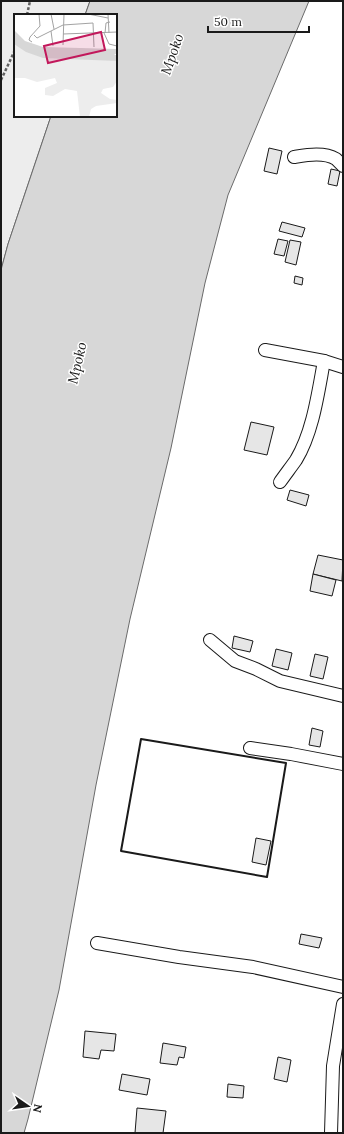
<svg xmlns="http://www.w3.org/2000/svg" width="344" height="1134" viewBox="0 0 344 1134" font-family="Lora,serif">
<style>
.built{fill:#ededed;stroke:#6a6a6a}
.water{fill:#d7d7d7;stroke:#6a6a6a}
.building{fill:#e6e6e6;stroke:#1a1a1a}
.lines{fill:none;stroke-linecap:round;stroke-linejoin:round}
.street-casing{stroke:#1a1a1a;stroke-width:14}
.path{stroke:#5f5f5f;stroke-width:2.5;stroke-dasharray:3 2;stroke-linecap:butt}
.street{stroke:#fff;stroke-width:12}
.wall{stroke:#1a1a1a;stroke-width:2}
.labels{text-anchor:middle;stroke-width:3;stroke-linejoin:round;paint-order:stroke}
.water-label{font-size:14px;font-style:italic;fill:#1a1a1a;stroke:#fff}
.inset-road{fill:none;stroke:#a3a3a3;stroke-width:1}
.view{fill:#c2185b;fill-opacity:0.15;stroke:#c2185b;stroke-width:2}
.inset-edge{fill:none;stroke:#1a1a1a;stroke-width:2}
</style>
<rect width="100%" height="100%" fill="#fff"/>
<path class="built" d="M1 1H90L85 15H15V116H51L8 244 1 270Z"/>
<path class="water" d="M90 1H309L228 195 205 283 171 448 130 619 96 785 59 990 28 1119 24 1133H1V270L8 244 51 116H116V15H85Z"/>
<g class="building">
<path d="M269 148 282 151 277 174 264 171Z"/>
<path d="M331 169 340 171 337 186 328 184Z"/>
<path d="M282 222 305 228 302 237 279 231Z"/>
<path d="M278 239 288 241 284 256 274 254Z"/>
<path d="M290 240 301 242 296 265 285 262Z"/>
<path d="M295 276 303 278 302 285 294 283Z"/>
<path d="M251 422 274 427 267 455 244 450Z"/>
<path d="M290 490 309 495 306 506 287 500Z"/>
<path d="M318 555 343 560 342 581 313 574Z"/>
<path d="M313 574 336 580 332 596 310 591Z"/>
<path d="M234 636 253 641 250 652 232 648Z"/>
<path d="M276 649 292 653 288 670 272 666Z"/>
<path d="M315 654 328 657 323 679 310 676Z"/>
<path d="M312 728 323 731 320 747 309 745Z"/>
<path d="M256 838 271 841 266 865 252 862Z"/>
<path d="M301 934 322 938 319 948 299 944Z"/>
<path d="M85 1031 116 1034 114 1051 101 1050 99 1059 83 1057Z"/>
<path d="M163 1043 186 1047 184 1058 179 1057 177 1065 160 1063Z"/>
<path d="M278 1057 291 1060 287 1082 274 1079Z"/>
<path d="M122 1074 150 1079 147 1095 119 1090Z"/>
<path d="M228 1084 244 1086 243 1098 227 1097Z"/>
<path d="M137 1108 166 1111 163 1133H135Z"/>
</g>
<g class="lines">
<defs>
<g id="street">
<path d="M294 157C307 155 324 152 336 159 338 161 341 164 343 166"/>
<path d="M265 350 324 361 343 367"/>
<path d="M280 482C285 475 291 467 296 460 313 432 318 393 324 361"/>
<path d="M210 640 235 661 256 669 280 681 343 696"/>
<path d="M250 748 291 754 343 764"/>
<path d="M97 943 179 957 253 967 343 987"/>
<path d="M331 1133 333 1066 343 1004"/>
</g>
</defs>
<use href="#street" class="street-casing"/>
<g class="path">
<path d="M27 15 30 1"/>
<path d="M1 80 15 50"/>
</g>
<use href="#street" class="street"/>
<path class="wall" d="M141 739 286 763 267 877 121 851Z"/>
</g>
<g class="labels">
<g class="water-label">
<text transform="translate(172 54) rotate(-71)" y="5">Mpoko</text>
<text transform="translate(77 363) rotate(-77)" y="5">Mpoko</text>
</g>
</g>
<g transform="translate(14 14)">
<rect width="103" height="103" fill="#fff"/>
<path d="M0 30 103 47V67L99 73 89 75 87 79 96 85 103 86V89L82 92 77 95 75 103H66L63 77 51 75 39 82 31 81V74L43 69 41 64 23 68 11 64H0Z" fill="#ededed"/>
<path d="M0 16 11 27 29 33 103 35V39L100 41H103V47L29 44 12 38 0 30Z" fill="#d7d7d7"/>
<path class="inset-road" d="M37 0 40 15M74 0 94 4M94 0 95 19M37 17 39 32M90 19 95 30 103 32M91 19 92 9 96 8M49 20 103 18M20 21 23 24 49 11 79 9 80 33M18 28 15 26 16 23 26 12 25 0M49 31 50 0"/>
<path class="view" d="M87 18 91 36 34 49 30 32Z"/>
<rect width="103" height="103" class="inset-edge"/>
</g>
<rect width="344" height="1134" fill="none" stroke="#1a1a1a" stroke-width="4"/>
<g transform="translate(28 1106) rotate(103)" stroke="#ffffff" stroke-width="3" paint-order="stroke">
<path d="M0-3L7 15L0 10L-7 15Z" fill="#1a1a1a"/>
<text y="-6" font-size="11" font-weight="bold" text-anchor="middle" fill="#1a1a1a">N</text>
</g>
<path d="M208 26v6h101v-6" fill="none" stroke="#1a1a1a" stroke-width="2"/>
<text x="214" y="26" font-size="12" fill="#1a1a1a" stroke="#ffffff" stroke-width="3" paint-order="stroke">50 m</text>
</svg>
